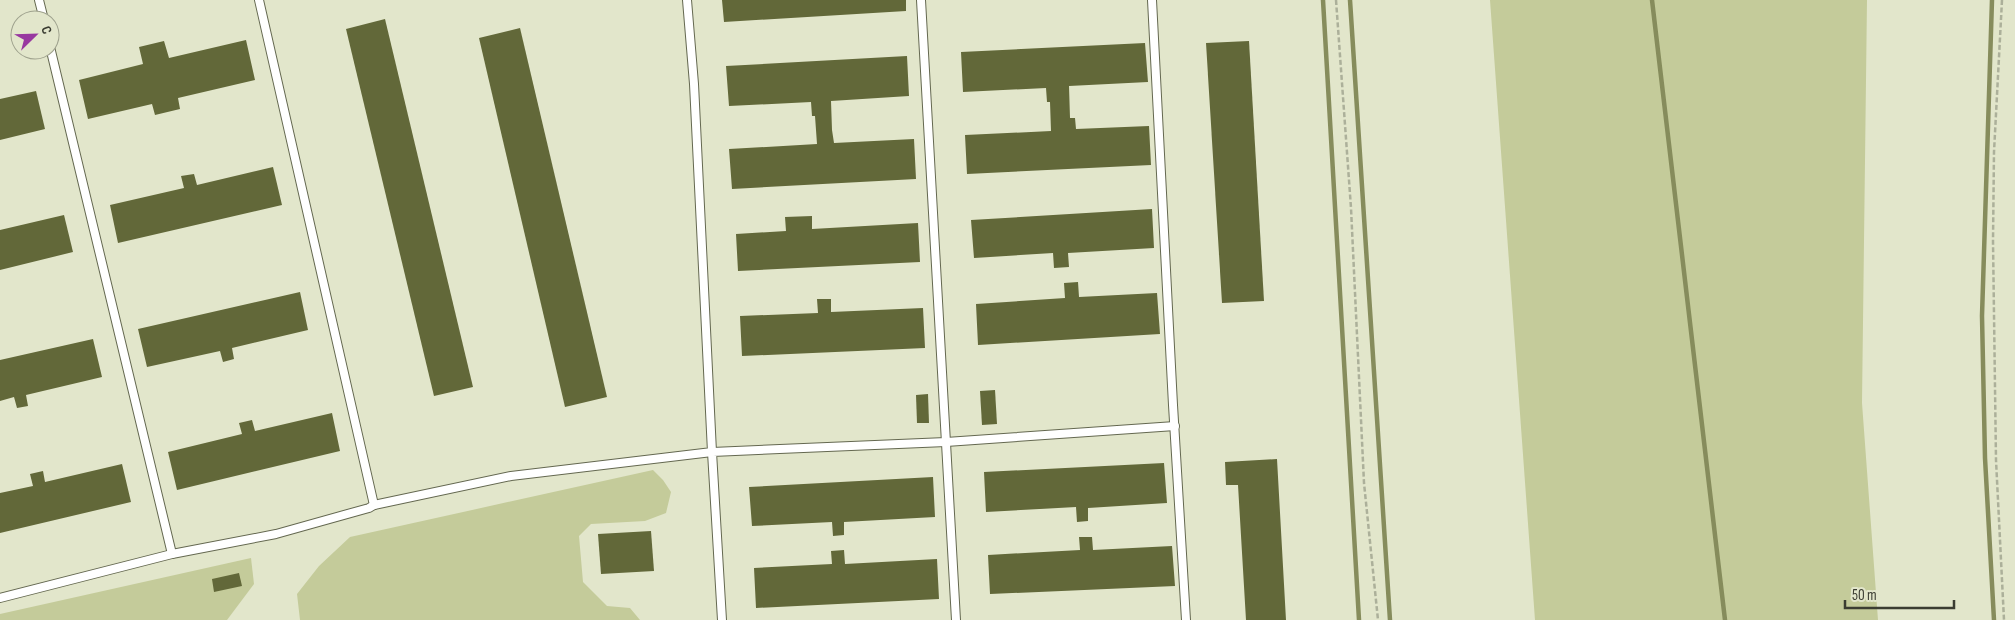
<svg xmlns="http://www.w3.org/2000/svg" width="2015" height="620" viewBox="0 0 2015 620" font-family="'Sofia Sans Condensed',sans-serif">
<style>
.green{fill:#c4cb9a}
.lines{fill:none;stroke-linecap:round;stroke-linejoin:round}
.stream{stroke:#868c5c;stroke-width:4.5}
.building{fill:#626839}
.lane-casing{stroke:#646850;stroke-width:10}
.path{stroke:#acb09a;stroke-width:2.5;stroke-dasharray:5 2.5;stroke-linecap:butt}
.lane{stroke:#fff;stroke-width:8}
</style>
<rect width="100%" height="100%" fill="#e2e6cb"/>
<g class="green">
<path d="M1490 0H1867L1862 403 1878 620H1535Z"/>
<path d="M653 470 663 480 671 492 666 513 645 521 591 524 579 536 583 582 607 606 630 608 640 620H300L297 594 319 566 350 537Z"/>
<path d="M251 558 254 584 227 620H0V614Z"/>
</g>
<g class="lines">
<g class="stream">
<path d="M1323 0 1359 620"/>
<path d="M1350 0 1390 620"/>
<path d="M1652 0 1725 620"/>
<path d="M1992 0 1982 316 1985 458 1994 620"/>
</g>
</g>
<g class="building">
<path d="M722 0H906V11L724 22Z"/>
<path d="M385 19 473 387 434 396 346 29Z"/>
<path d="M520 28 607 397 565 407 479 38Z"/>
<path d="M246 40 255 80 178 98 180 109 155 115 152 104 88 119 79 80 143 64 139 47 164 41 169 58Z"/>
<path d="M1249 41 1264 301 1222 303 1206 43Z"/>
<path d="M1145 43 1148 82 1069 86 1070 118H1075L1076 129 1149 126 1151 165 967 174 965 135 1051 131 1050 102H1047L1046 88 963 92 961 52Z"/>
<path d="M907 56 909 96 831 101 832 130 834 143 914 139 916 179 732 189 729 149 817 144 815 116H812L811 102 729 106 726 66Z"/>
<path d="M36 91 45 129 0 140V99Z"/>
<path d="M273 167 282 205 118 243 110 205 184 188 181 176 194 174 197 185Z"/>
<path d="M1152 209 1154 248 1068 253 1069 267 1054 268 1053 253 974 258 971 220Z"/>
<path d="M64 215 73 252 0 270V230Z"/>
<path d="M812 216V229L918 223 920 262 738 271 736 234 786 231 785 217Z"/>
<path d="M1078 282 1079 297 1157 293 1160 334 978 345 976 304 1065 298 1064 283Z"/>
<path d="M300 292 308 330 232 348 234 359 223 362 220 351 147 367 138 329Z"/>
<path d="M817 299H831V312L923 308 925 348 742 356 740 316 818 313Z"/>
<path d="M93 339 102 377 26 395 28 406 17 408 14 397 0 401V360Z"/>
<path d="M995 390 997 424 982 425 980 391Z"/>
<path d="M928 394 929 423H917L916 395Z"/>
<path d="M332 413 340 451 177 490 168 452 242 434 239 423 252 420 255 431Z"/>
<path d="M1277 459 1286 620H1246L1238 485H1226L1225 462Z"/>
<path d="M1164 463 1167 503 1088 508V521L1077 522 1076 507 986 512 984 472Z"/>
<path d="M122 464 131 502 0 533V493L33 486 30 474 43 471 45 482Z"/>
<path d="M933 477 935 517 844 522V535L833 536 832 522 752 526 749 487Z"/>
<path d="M651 531 654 571 601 574 598 534Z"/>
<path d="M1079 537H1092L1093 550 1172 546 1175 586 990 594 988 555 1080 550Z"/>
<path d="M844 550 845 564 937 559 939 599 756 608 754 568 832 564 831 551Z"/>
<path d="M239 573 242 586 214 592 212 579Z"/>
</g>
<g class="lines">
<defs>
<g id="lane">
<path d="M39 0 44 20"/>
<path d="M259 0 374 505"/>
<path d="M921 0 956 620"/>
<path d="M1152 0 1173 405 1186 620"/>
<path d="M50 47 172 554"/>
<path d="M0 598 172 554 276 534 369 508 374 505 511 476 712 452 694 84 687 0"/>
<path d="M722 620 712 452 946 442 1175 426"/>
</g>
</defs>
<use href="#lane" class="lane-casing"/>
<g class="path">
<path d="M1336 0 1351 208 1364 483 1378 620"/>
<path d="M2002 0 1994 152 1993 241 1996 460 2004 620"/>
</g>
<use href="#lane" class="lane"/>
</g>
<g transform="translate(35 35) rotate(67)"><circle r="24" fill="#e2e6cb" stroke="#9fa28e"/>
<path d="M0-4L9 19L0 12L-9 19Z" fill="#9838a0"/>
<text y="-8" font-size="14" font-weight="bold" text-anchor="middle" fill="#3b3d32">С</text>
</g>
<path d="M1845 600v8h109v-8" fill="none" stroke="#3b3d32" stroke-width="2.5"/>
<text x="1852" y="600" font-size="15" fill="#3b3d32" stroke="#e2e6cb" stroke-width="4" paint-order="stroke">50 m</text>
</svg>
